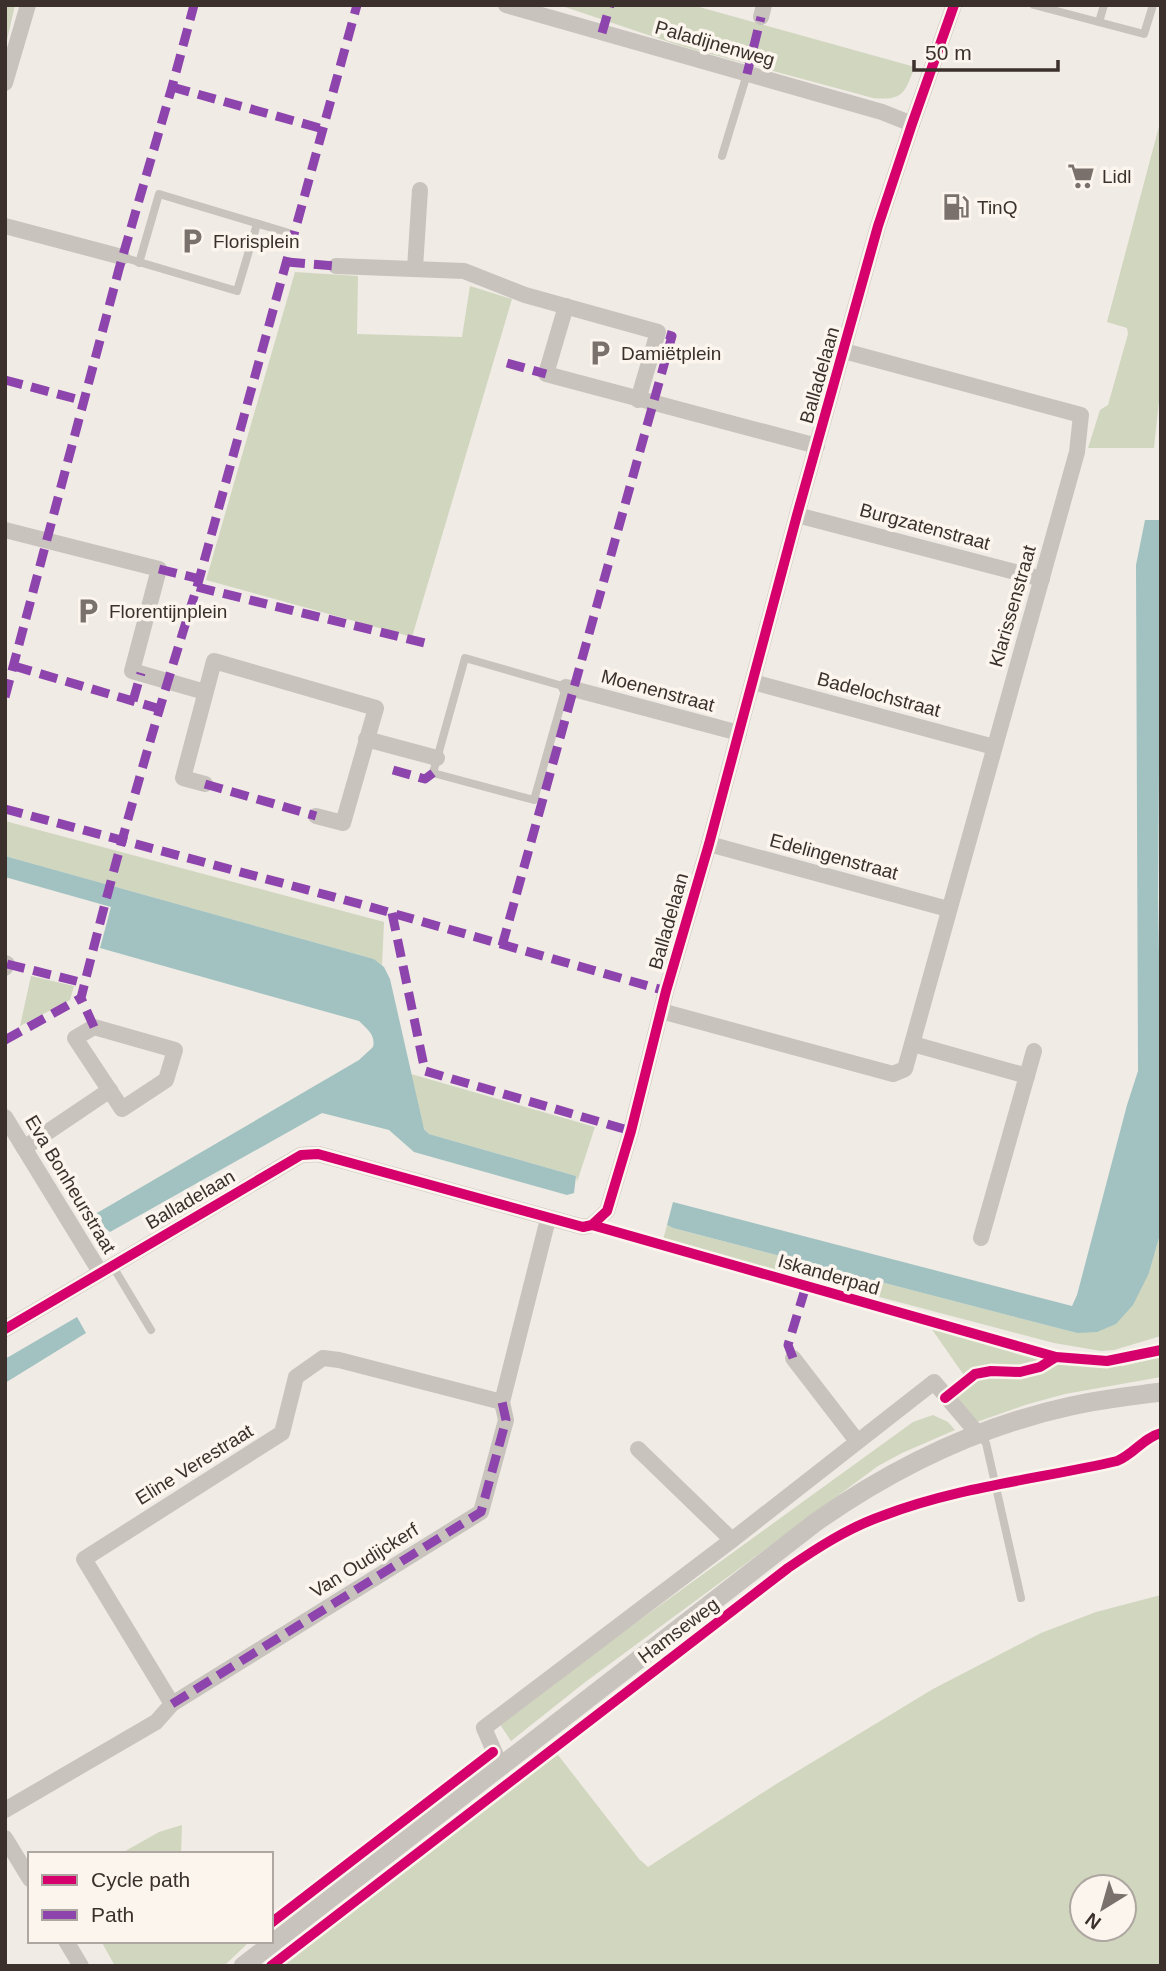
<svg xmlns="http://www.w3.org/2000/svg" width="1166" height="1971" viewBox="0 0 1166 1971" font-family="Arial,sans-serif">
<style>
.green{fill:#d1d6bf;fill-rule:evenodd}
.water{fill:#a1c2c1}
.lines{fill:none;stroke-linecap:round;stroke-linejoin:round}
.service{stroke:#c9c3be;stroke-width:8}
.minor{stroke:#c9c3be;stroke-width:16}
.tertiary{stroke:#c9c3be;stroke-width:19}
.quiet{stroke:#8e44ad;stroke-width:9;stroke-dasharray:18 9;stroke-linecap:butt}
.cycleway-casing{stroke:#fbf5ee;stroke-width:15}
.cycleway{stroke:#d6006c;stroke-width:10}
.labels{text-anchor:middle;stroke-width:7;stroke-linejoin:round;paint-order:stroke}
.street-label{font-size:19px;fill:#3b302b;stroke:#fbf5ee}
.poi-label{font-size:19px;fill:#3b302b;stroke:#fbf5ee;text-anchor:start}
</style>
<rect width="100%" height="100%" fill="#f0ebe5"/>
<g class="green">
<path d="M5 5H15L5 49Z"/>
<path d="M559 5H692L915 67C904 93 904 101 873 98L681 46Z"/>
<path d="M1161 119V382L1154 448H1088L1100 410 1108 405 1128 334 1127 328 1107 322Z"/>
<path d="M295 272 358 276 357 334 462 337 470 286 512 299 412 637 206 580Z"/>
<path d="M5 821 384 922 382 965 374 959 5 856Z"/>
<path d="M31 976 74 986 70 1000 20 1026Z"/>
<path d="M411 1074 595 1127 577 1182 576 1176 429 1134C415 1121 414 1092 411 1074Z"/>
<path d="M667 1225 673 1228 1077 1333 1149 1273 1161 1231V1336L1114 1350 1101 1351 1054 1343 663 1240Z"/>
<path d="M931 1328 1070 1365 1123 1366 1161 1357V1377L1065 1394 1025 1405 974 1423 953 1397 970 1384Z"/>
<path d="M933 1415 948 1422 955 1430 902 1453 878 1466 584 1683 511 1741 499 1723 510 1714 913 1422Z"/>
<path d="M1161 1595V1966H263L551 1746 639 1859 648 1867 773 1786 933 1689 1041 1633 1096 1612ZM1082 1887H1124V1929H1082Z"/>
<path d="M182 1825 181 1854H120L159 1832Z"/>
<path d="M101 1941H250L224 1966H115Z"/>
</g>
<g class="water">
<path d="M1145 520H1161L1158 898 1161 1064V1231L1149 1273 1133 1305 1116 1324 1097 1332 1077 1333 673 1228 667 1225 673 1202 1072 1306 1077 1295 1127 1105 1138 1071 1136 565Z"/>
<path d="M5 856 374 959 384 967 390 979 424 1129 429 1134 576 1176 574 1193 567 1195 414 1152 389 1130 322 1113 110 1232 105 1228 97 1213 359 1060 373 1047C376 1035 367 1029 359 1021L100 948 111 907 5 877Z"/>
<path d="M77 1317 86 1333 5 1383V1359Z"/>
</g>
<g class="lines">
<g class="service">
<path d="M1034 5 1144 34 1153 5"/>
<path d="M1099 22 1104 5"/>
<path d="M722 156 747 74"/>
<path d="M122 257 237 291 257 224"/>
<path d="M139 263 159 194 289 233"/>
<path d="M465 658 566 687 534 800 433 773Z"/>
<path d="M112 1265 151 1330"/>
<path d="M979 1436 986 1443 1021 1598"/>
</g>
<g class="minor">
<path d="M506 5 882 112 912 124"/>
<path d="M761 17 764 5"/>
<path d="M5 83 28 5"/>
<path d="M5 226 122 257"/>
<path d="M336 266 464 271 525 295 658 332 638 400"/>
<path d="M415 268 420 190"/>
<path d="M566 306 546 374 817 446"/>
<path d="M797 515 1042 579"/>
<path d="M5 530 159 569 132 671 205 692"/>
<path d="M753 682 994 747"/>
<path d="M566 687 739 733"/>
<path d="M366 739 437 758"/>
<path d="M205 784 183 778 214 661 376 708 343 823 316 816"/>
<path d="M709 844 948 909"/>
<path d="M5 963 7 964 5 968"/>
<path d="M661 1011 893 1074 905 1069 1077 452 1081 415 844 351"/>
<path d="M94 1027 175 1050 166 1080 122 1109 75 1038Z"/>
<path d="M913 1044 1027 1076"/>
<path d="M5 1117 100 1272"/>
<path d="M24 1148 110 1090"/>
<path d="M981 1238 1034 1051"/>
<path d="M5 1329 301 1155 318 1154 583 1227 592 1225 607 1211 631 1131 666 991 709 844 797 515 878 226 912 124 954 5"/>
<path d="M793 1358 857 1441"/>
<path d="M638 1449 732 1540"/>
<path d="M172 1704 84 1559 282 1433 296 1377 323 1358 339 1360 502 1402"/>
<path d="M500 1765 484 1728 732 1540 934 1382 978 1434"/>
<path d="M5 1810 156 1722 172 1704 481 1512 506 1420 502 1402 548 1219"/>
<path d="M5 1838 30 1879"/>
<path d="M66 1941 81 1966"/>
</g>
<path class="tertiary" d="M243 1966 816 1522C893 1468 979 1426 1071 1406 1101 1399 1131 1396 1161 1392"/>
<g class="quiet">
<path d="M602 33 610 5"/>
<path d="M747 74 761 17"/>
<path d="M172 87 323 129"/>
<path d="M287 262 336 266"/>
<path d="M507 363 546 374"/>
<path d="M5 380 84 401"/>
<path d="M159 569 200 579"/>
<path d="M197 587 429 644"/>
<path d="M14 666 160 709"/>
<path d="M5 697 119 269 172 87 194 5"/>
<path d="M133 701 141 673"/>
<path d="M393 770 425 779 433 773"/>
<path d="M205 784 316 816"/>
<path d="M5 809 360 904 666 991"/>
<path d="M392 913 425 1071 631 1131"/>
<path d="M502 946 672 336 658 332"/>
<path d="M7 964 84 983"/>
<path d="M94 1027 81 998C115 860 154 723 197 587L357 5"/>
<path d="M5 1040 81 998"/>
<path d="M793 1358 788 1345 806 1286"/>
<path d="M172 1704 481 1512 506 1420 502 1402"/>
</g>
<defs>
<g id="cycleway">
<path d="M592 1225 1056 1357 1107 1361 1161 1350"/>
<path d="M5 1329 301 1155 318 1154 583 1227 592 1225 607 1211 631 1131 666 991 709 844 797 515 878 226 912 124 954 5"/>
<path d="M945 1398 975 1374 991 1371 1020 1372 1040 1367 1056 1357"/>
<path d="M271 1923 493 1752"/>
<path d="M271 1966 788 1568C817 1548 848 1528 882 1516 957 1487 1039 1479 1117 1461 1134 1454 1143 1438 1161 1433"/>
</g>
</defs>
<use href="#cycleway" class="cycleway-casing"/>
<use href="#cycleway" class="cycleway"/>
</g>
<defs>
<symbol id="supermarket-bare" viewBox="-9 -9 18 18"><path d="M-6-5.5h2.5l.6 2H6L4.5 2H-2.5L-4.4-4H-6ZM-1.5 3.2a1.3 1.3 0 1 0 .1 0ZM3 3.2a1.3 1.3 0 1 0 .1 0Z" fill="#7a716c" stroke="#fbf5ee" stroke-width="2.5" paint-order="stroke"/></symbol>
<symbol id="fuel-bare" viewBox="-9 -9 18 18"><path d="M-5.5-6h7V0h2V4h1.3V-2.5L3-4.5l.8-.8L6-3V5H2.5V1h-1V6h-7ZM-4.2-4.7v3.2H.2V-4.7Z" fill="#7a716c" stroke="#fbf5ee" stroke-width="2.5" paint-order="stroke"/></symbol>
<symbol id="parking-bare" viewBox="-9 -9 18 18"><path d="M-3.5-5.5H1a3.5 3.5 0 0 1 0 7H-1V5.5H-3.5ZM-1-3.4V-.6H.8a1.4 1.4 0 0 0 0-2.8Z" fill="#7a716c" stroke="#fbf5ee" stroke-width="2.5" paint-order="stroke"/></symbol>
</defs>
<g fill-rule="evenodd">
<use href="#supermarket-bare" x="1062" y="157" width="38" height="38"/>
<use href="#fuel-bare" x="937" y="188" width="38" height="38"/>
<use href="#parking-bare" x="173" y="222" width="38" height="38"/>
<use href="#parking-bare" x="581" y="334" width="38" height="38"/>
<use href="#parking-bare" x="69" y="592" width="38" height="38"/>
</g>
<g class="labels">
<g class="street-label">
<text transform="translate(715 43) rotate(16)" y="7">Paladijnenweg</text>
<text transform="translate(819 375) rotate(-74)" y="7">Balladelaan</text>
<text transform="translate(925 526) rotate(15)" y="7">Burgzatenstraat</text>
<text transform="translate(1012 606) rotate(-74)" y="7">Klarissenstraat</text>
<text transform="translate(658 690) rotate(15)" y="7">Moenenstraat</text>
<text transform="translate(879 694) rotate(15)" y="7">Badelochstraat</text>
<text transform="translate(834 856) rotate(15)" y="7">Edelingenstraat</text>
<text transform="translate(668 921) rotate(-74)" y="7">Balladelaan</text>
<text transform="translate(71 1184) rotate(59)" y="7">Eva Bonheurstraat</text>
<text transform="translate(190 1199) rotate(-30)" y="7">Balladelaan</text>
<text transform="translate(829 1274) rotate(16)" y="7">Iskanderpad</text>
<text transform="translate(194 1464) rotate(-32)" y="7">Eline Verestraat</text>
<text transform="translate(364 1560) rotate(-32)" y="7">Van Oudijckerf</text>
<text transform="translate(678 1630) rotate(-37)" y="7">Hamseweg</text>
</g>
<g class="poi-label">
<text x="1102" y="183">Lidl</text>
<text x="977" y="214">TinQ</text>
<text x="213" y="248">Florisplein</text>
<text x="621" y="360">Damiëtplein</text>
<text x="109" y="618">Florentijnplein</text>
</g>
</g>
<rect width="1166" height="1971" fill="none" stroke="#3b302b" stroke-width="14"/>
<rect x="28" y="1852" width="245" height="91" fill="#fbf5ee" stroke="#aea6a0" stroke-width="2"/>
<rect x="42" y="1875" width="35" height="10" fill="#d6006c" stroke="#aea6a0" stroke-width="2"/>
<text x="91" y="1887" font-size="21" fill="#3b302b">Cycle path</text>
<rect x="42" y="1910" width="35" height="10" fill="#8e44ad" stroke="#aea6a0" stroke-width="2"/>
<text x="91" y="1922" font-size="21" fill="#3b302b">Path</text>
<g transform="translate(1103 1908) rotate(217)"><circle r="33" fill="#fbf5ee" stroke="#aea6a0" stroke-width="2"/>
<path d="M0-5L12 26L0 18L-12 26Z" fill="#7a716c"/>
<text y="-10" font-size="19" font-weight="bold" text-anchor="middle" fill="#3b302b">N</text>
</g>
<path d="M914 60v10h144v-10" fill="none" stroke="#3b302b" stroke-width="3.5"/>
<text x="925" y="60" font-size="21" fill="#3b302b" stroke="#fbf5ee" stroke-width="5" paint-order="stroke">50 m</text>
</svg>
